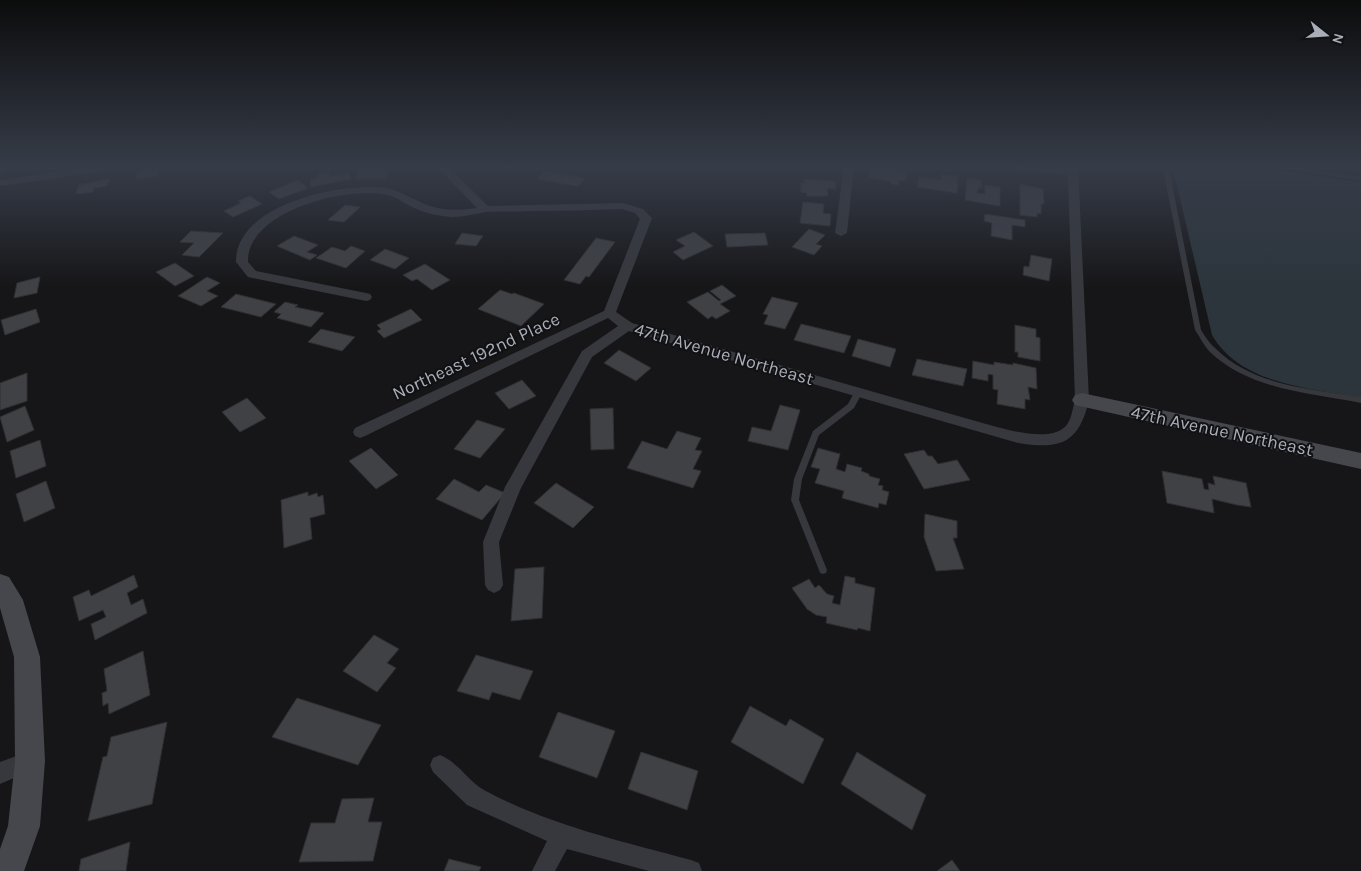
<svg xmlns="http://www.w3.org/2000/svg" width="1361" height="871" viewBox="0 0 1361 871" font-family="Karla,sans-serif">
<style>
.water{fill:#2c353c}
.building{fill:#404145;stroke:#303034}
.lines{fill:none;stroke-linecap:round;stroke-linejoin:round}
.lane{fill:#37383d;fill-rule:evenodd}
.street{fill:#37383d;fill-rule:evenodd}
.secondary{fill:#45474d;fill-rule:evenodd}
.labels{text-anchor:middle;stroke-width:4;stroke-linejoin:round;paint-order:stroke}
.street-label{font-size:18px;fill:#a8adb8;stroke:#111113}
</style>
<rect width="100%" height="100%" fill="#161618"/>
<path class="water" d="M1182 166H1245L1361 182V398C1310 388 1241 385 1212 335L1175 177V170Z"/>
<g class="building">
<path d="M773 166H814L813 170 794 167 793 170Z"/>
<path d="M870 168 906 172V181L899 180V185L891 184V181L868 178Z"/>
<path d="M160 169 158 176 135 179 138 172Z"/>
<path d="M359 170H390L386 178 355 179Z"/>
<path d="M544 171 585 178 578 186 537 179Z"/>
<path d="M329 172 330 176 349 172 351 179 311 187 310 180 318 178 317 174Z"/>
<path d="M942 174 958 176 957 193 917 187 919 177 941 180Z"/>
<path d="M967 178 982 180 981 188H978L977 193 985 194V185L1000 187V206L965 200Z"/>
<path d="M109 179 107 186 94 188 93 192 76 194 79 185Z"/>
<path d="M804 179 835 181 836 189 827 188 828 196H807V193L801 192V183H805Z"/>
<path d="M298 180 308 188 279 199 269 192Z"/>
<path d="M1020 184 1043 189 1044 204H1041V214L1037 213V217L1020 215Z"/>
<path d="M250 196 262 204 233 217 224 211 241 203 238 201Z"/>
<path d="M803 202 824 204 823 213 831 214 830 226 800 223Z"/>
<path d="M345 205 360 207 344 222 328 220Z"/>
<path d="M985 214 1025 220V227L1012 225V240L991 236 992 223 984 221Z"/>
<path d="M809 229 825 235 816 244 822 246 814 255 792 247Z"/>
<path d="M191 231 223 233 199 257 182 255 194 243 180 242Z"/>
<path d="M694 232 713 246 683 260 673 252 685 246 676 240Z"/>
<path d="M462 233 483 236 476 246 455 244Z"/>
<path d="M765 233 768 245 727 247 725 234Z"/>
<path d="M294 236 318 245 307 252 317 255 310 260 277 246Z"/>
<path d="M596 238 615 242 589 277 586 276 580 284 564 280Z"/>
<path d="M351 246 365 251 346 268 316 258 332 247 345 251Z"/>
<path d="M385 249 409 258 395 269 370 260Z"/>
<path d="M1031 255 1052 259 1049 281 1023 275 1024 266 1029 267Z"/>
<path d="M175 263 194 276 175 286 156 272Z"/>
<path d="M425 264 450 280 432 290 417 279 412 281 403 275Z"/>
<path d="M40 277 37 293 14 298 17 283Z"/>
<path d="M207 277 220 283 207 291 218 296 201 306 178 296Z"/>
<path d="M722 285 736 296 720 304 730 311 716 319 712 316 708 319 687 302 708 292 719 301 721 300 710 291Z"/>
<path d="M500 290 512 294 514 293 544 304 521 326 478 309Z"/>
<path d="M236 294 276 304 261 317 221 307Z"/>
<path d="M772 297 798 303 785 329 764 324 768 315 763 314Z"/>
<path d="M285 302 298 305 295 307 324 313 311 327 277 318 281 314 274 312Z"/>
<path d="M36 309 40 322 5 335 1 320Z"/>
<path d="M411 309 422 320 384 338 377 331 381 329 377 325Z"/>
<path d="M801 324 851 336 844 353 794 340Z"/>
<path d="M1015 325 1036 329V337L1040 338V361L1018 357V352H1015Z"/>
<path d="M321 329 355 337 342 351 308 342Z"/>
<path d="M858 339 896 349 890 367 852 356Z"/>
<path d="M619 350 651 368 636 381 604 363Z"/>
<path d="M917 359 967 369 963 386 912 375Z"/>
<path d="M973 361 994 365V362L1013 365V363L1036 368 1037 389 1028 387 1030 400 1025 399V409L997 404 998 390 993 389V375L988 374V381L972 378Z"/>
<path d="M27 373V401L0 410V383Z"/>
<path d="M522 380 536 396 509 409 495 393Z"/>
<path d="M247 398 266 418 240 432 222 412Z"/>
<path d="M780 405 800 410 788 450 748 441 752 427 771 431Z"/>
<path d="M25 406 34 430 7 442 0 417Z"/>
<path d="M613 408 614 449 591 450 590 409Z"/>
<path d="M477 420 505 429 480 458 454 449Z"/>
<path d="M677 431 701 438 695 450 702 451 693 469 701 471 693 488 627 468 642 441 667 449Z"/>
<path d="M40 440 46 466 16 478 10 451Z"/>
<path d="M371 448 398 475 376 489 349 461Z"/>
<path d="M818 448 840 454 836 469 845 472 847 464 862 468 861 471 869 474V476L880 479 878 485 883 486 882 490 889 492 886 505 879 503 878 508 842 498 844 491 815 483 820 469 811 467Z"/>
<path d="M924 450 928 456H932L938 464 957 460 970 480 924 489 904 454Z"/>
<path d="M1162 471 1202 479 1204 489 1209 490 1208 483 1215 485 1213 476 1246 483 1251 507 1237 505 1212 499 1214 513 1167 503Z"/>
<path d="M454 479 479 492 486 485 505 493 482 520 436 499Z"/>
<path d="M46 481 55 508 24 522 16 494Z"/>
<path d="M556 483 594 507 573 528 534 503Z"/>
<path d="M308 492V496L317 493 318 497 323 495 325 514 310 518 312 539 284 548 281 500Z"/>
<path d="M925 514 957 521V538H953L964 569 936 571 924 537Z"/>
<path d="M544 567 542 618 511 621 515 569Z"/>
<path d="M134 575 138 587 127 593 131 605 143 599 147 613 95 640 91 624 106 617 103 610 79 621 73 597 89 590 91 596Z"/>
<path d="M845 576 855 578V583L875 588 870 631 858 628 857 630 826 623 827 617 816 615 807 609 792 588 809 579 815 588 819 585 827 594 834 596 832 603 840 605Z"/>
<path d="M374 635 399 649 387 663 396 668 377 692 343 671Z"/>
<path d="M143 651 150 695 109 714 108 703 103 706 102 693 107 691 104 669Z"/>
<path d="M476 655 533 671 520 700 492 692 489 700 457 691Z"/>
<path d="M297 698 381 725 358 765 272 737Z"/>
<path d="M750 706 786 726 790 719 824 739 803 784 731 742Z"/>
<path d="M558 712 615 731 597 778 539 757Z"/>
<path d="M167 722 152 804 88 821 103 757 107 756 111 737Z"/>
<path d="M641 752 698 771 687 810 628 789Z"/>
<path d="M857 752 926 795 912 830 841 784Z"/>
<path d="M374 798 368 822H382L373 861 299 862 311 823H335L342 799Z"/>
<path d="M130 842 126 871H79L81 859Z"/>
<path d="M449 859 481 867 479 871H444Z"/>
<path d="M952 860 960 871H937Z"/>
</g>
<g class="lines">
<g class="lane">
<path d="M1165 166H1170L1169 169 1201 330C1205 336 1209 343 1215 348 1253 386 1311 389 1361 397V403C1310 393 1250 390 1210 352 1204 346 1200 337 1195 330L1163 169Z"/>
<path d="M1270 166H1285L1361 177V181Z"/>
<path d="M858 390 862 393 854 408 819 435 802 479 799 500 827 570 826 573 823 574 820 573 819 570 791 500 794 479 813 431 848 404 855 391Z"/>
</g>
<g class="street">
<path d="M0 166H7L4 174 0 175Z"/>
<path d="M95 166H124L119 169 0 186V180Z"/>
<path d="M436 166H447L488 206 623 203 643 209 652 218 616 312 632 323 986 424C1005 429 1055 445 1068 423 1072 416 1073 407 1075 400L1068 175 1002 169 997 166 1068 169V166H1078L1089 400C1079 443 1061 450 1018 443L629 331 592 357 521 488 499 542 503 585 500 590 494 593 488 590 485 585 483 542 505 487 582 351 618 326 608 318 365 436 360 438 355 436 353 432 355 428 604 311 640 219 635 213 622 209C592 210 561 211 531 211 516 212 500 211 486 212 474 214 463 217 452 217 438 216 424 213 412 207 404 203 396 197 388 195 348 185 246 211 248 262L256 271 366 293 370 294 372 297 370 300 366 301 248 277 236 262C235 204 342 182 386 188 398 190 407 196 418 201 437 211 456 211 477 208Z"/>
<path d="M844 166H854L847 233 841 236 835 233Z"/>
<path d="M30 751 37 754 40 761 37 768 0 784V762Z"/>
<path d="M440 755C458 762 468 781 484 790 549 825 621 841 691 860L699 863 702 871H649L567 849 555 871H532L547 841 467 805 433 772 430 765 433 758Z"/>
</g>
<g class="secondary">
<path d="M1082 393 1361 453V469L1075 405 1072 400 1075 395Z"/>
<path d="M0 574 9 577 23 600 40 657 45 761 40 826 24 871H0V849L8 826 15 761 14 657 0 608Z"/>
</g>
</g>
<linearGradient id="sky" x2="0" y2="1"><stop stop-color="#0c0c0d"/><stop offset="0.58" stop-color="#363c48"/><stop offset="1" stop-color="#363c48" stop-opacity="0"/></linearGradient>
<rect width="1361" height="288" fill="url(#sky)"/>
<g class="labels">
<g class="street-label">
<text transform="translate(724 354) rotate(16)" y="6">47th Avenue Northeast</text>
<text transform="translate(476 356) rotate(-25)" y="6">Northeast 192nd Place</text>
<text transform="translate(1222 431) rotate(12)" y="6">47th Avenue Northeast</text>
</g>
</g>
<g transform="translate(1326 35) rotate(107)" stroke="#111113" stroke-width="4" paint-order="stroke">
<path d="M0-4L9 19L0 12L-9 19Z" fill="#a8adb8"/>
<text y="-8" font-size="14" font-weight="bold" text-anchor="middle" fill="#a8adb8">N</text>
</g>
</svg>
